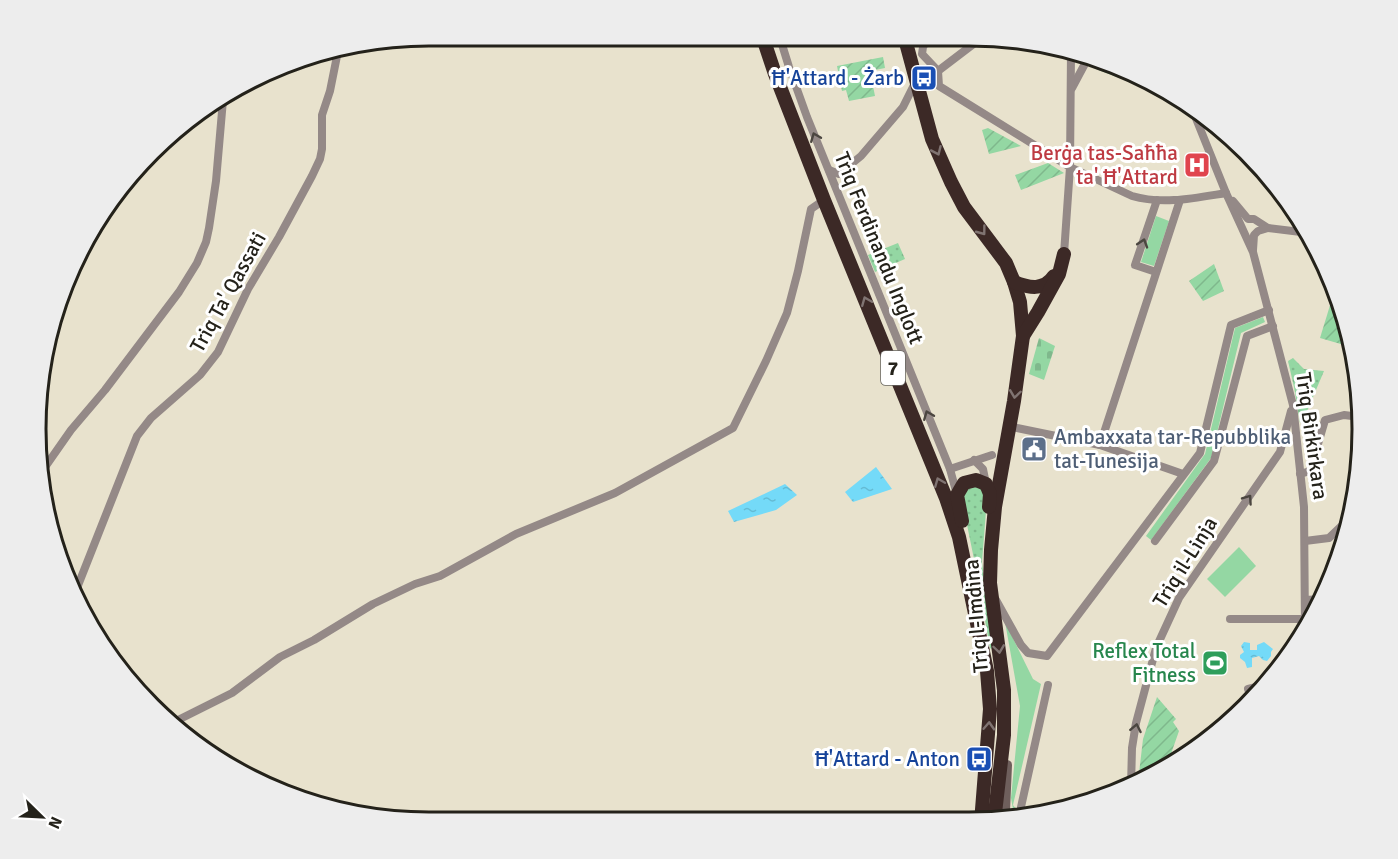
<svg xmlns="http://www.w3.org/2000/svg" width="1398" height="859" viewBox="0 0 1398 859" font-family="Signika,sans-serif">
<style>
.grass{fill:url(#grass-dots)}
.cemetery{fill:url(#cemetery-stones)}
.park{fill:#94d7a3}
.garden{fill:url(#garden-furrows)}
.water{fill:url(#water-ripples)}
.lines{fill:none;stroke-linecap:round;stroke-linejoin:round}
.street{stroke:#948987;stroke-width:8}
.secondary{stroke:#6e5f5c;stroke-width:10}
.highway{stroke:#3c2926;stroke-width:14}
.oneway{stroke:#4b4640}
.oneway2{stroke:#807472}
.labels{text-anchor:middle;stroke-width:6;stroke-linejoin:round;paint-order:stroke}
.shield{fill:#fff;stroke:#66645f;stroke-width:1.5}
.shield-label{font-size:20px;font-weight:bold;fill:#24221a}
.transit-label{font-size:21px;fill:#164399;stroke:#fff;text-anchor:end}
.health-label{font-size:21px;fill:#be3a42;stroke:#fff;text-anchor:end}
.street-label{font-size:21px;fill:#24221a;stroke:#fff}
.service-label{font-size:21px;fill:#4e5e75;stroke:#fff;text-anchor:start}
.leisure-label{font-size:21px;fill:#27864d;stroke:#fff;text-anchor:end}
.rim{fill:none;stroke:#24221a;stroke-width:3}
</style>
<defs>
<pattern id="grass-dots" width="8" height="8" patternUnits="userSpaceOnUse" patternTransform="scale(1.5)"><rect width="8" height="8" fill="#94d7a3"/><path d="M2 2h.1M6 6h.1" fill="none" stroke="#7fb88c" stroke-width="1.8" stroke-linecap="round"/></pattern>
<pattern id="cemetery-stones" width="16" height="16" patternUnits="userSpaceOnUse" patternTransform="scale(1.5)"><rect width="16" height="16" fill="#94d7a3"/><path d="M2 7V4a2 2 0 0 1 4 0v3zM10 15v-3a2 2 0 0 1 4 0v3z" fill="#7fb88c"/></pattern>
<pattern id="garden-furrows" width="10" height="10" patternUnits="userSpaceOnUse" patternTransform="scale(1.5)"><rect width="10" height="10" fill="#94d7a3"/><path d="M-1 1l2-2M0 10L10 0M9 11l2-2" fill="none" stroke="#7fb88c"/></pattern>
<pattern id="water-ripples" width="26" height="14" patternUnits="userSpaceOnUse" patternTransform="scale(1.5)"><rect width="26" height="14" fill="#74daf8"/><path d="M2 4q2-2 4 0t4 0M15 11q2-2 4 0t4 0" fill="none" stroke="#64bbd4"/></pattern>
</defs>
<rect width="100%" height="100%" fill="#e8e2cd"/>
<g class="grass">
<path d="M898 243 905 259 875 272 868 255Z"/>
<path d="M1293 358 1304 369 1324 371 1308 409 1300 423 1294 387 1288 361Z"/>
<path d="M976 484 984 489 987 498 982 562 992 649 990 648 975 564 965 515 961 502 967 487Z"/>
</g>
<path class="cemetery" d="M1039 338 1055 346 1044 380 1029 374Z"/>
<g class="park">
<path d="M1156 216 1169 221 1154 266 1141 262Z"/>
<path d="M1263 317 1265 322 1241 333 1211 458 1151 540 1146 536 1205 454 1235 328Z"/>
<path d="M1239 547 1256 566 1225 597 1207 579Z"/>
<path d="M1005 622 1033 679 1041 684 1013 805 1016 809 1014 815 1011 798 1020 706Z"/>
</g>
<g class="garden">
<path d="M883 57 885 68 870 71 875 96 849 101 846 90 842 91 837 66Z"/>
<path d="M1099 60 1119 66 1156 87 1153 91 1096 69Z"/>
<path d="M988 128 1021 146 989 154 982 130Z"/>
<path d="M1048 163 1064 173 1021 190 1015 175Z"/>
<path d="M1214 264 1224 291 1203 301 1189 281Z"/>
<path d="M1335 289 1341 303 1351 347 1320 338Z"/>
<path d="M1157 697 1176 719 1173 722 1179 731 1165 771 1138 782 1143 739Z"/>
</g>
<g class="water">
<path d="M876 467 892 489 853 502 845 492Z"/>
<path d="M785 484 797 495 776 510 734 522 728 511Z"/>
<path d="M1244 642 1250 643V650H1257V645L1264 642 1273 649 1271 652V656L1267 661 1263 660 1259 656 1252 658V667L1247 668 1245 662 1240 658V655L1244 652 1241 646Z"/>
</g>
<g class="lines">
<g class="street">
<path d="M780 38 789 67 807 117 950 469 957 495"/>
<path d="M928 39 923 47 922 54 938 71 939 86 1070 167 1132 196C1163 205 1195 198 1226 193"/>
<path d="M938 71 980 39"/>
<path d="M1072 88 1088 58"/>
<path d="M207 108 217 103"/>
<path d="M1195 110V116L1226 193 1253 252 1293 405 1304 507 1305 629"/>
<path d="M829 170 839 174 861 156 903 107 916 81"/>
<path d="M1233 201 1248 219H1254L1268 228 1309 233"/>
<path d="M1253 250 1254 235 1258 231 1268 228"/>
<path d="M1064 254 1070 167 1071 53"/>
<path d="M1156 272 1135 265 1157 200"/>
<path d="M1010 425 1017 428 1100 445 1183 474"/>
<path d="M1100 445 1180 200"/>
<path d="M974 460 983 469 986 484"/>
<path d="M950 469 992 455"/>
<path d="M43 470 71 430 105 390 179 292 197 263 206 242 209 228 216 181 223 100"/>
<path d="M1300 474 1310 471 1325 420 1344 415 1360 417"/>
<path d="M1155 541 1214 461 1247 336 1273 326"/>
<path d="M1305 541 1329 538 1351 517"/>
<path d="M75 593 137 436 151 418 200 375 218 352 248 289 279 237 312 176 320 159 322 149V115L330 91 338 51"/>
<path d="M996 600 1021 645 1028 653 1047 656 1200 453 1231 325 1269 310"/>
<path d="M1305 600 1323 599"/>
<path d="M1230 619H1305"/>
<path d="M1248 689 1265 685"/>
<path d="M172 723 232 693 280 657 314 640 373 604 415 584 440 576 516 534 615 493 733 428 766 361 787 313 798 271 811 209 824 200"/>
<path d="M1131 786 1132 748 1136 723 1156 648 1179 598 1280 452 1291 411"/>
<path d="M1022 817 1021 807 1048 685"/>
</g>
<path class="secondary" d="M1007 765 1005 811 1010 819"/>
<g class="highway">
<path d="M763 38 775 74 824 200 946 498 959 537 987 671 990 709 981 822"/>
<path d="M905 39 932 139 951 182 964 207 1006 263 1014 282 1020 302 1023 336 1014 401 995 507 991 550 990 583 1004 690V735L994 822"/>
<path d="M1014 282C1029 288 1044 291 1054 276"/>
<path d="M1023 336 1038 312 1059 274 1064 254"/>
<path d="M962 521 957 495 964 483 976 480 986 484 990 494 989 507"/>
</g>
</g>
<defs><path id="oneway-chevron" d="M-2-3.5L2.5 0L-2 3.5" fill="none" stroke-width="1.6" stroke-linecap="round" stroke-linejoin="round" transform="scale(1.5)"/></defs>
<g class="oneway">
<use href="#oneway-chevron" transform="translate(815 137) rotate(-112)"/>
<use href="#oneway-chevron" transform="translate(1143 243) rotate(-72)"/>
<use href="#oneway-chevron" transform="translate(928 415) rotate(-112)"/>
<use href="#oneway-chevron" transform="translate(1248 499) rotate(-55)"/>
<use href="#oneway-chevron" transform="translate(1136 728) rotate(-79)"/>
</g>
<g class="oneway2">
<use href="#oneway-chevron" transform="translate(937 151) rotate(66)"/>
<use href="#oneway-chevron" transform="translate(982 231) rotate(53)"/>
<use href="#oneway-chevron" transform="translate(866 301) rotate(-112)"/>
<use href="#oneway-chevron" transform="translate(1015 394) rotate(98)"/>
<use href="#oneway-chevron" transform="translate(939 482) rotate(-112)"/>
<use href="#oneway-chevron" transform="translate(999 649) rotate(82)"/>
<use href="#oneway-chevron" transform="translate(989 726) rotate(-87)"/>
</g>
<defs>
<symbol id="bus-square" viewBox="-11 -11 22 22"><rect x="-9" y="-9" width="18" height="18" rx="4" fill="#1a4fb4" stroke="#fff"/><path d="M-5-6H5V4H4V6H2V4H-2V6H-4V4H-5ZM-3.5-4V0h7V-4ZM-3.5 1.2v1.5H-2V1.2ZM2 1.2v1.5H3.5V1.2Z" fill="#fff"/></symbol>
<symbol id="hospital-square" viewBox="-11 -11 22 22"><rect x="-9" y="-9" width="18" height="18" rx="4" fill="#e0444e" stroke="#fff"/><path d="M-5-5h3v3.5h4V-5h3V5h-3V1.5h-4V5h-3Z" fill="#fff"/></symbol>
<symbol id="civic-square" viewBox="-11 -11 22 22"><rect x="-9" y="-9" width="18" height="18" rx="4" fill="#5c6f8a" stroke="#fff"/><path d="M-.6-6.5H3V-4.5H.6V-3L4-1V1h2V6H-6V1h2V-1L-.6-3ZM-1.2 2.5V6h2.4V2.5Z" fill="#fff"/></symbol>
<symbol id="stadium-square" viewBox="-11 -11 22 22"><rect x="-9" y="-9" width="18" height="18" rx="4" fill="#2e9e5b" stroke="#fff"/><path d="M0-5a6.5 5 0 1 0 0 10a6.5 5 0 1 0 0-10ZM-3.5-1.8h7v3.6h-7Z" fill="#fff"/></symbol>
</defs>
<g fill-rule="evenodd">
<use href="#bus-square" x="909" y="63" width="30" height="30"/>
<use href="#hospital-square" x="1182" y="150" width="30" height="30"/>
<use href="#civic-square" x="1019" y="434" width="30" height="30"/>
<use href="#stadium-square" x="1200" y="648" width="30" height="30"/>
<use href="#bus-square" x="964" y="744" width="30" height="30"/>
</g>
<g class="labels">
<rect class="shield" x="881" y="351" width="24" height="34" rx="4.5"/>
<g class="shield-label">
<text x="893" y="375">7</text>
</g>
<g class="transit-label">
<text x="904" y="85">Ħ'Attard - Żarb</text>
<text x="960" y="766">Ħ'Attard - Anton</text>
</g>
<g class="health-label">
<text x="1178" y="160">Berġa tas-Saħħa<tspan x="1178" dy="24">ta' Ħ'Attard</tspan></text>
</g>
<g class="street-label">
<text transform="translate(879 248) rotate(68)" y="7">Triq Ferdinandu Inglott</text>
<text transform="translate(228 292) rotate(-61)" y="7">Triq Ta' Qassati</text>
<text transform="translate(1312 436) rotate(82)" y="7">Triq Birkirkara</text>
<text transform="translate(1185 562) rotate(-58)" y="7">Triq il-Linja</text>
<text transform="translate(976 616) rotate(-95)" y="7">Triq l-Imdina</text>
</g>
<g class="service-label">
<text x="1054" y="444">Ambaxxata tar-Repubblika<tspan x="1054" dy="24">tat-Tunesija</tspan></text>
</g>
<g class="leisure-label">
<text x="1196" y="658">Reflex Total<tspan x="1196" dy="24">Fitness</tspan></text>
</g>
</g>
<path d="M0 0H1398V859H0ZM429 46H969A383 383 0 0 1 1352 429V429A383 383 0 0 1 969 812H429A383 383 0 0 1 46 429V429A383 383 0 0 1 429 46Z" fill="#ededed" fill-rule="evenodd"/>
<path class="rim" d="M429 46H969A383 383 0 0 1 1352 429V429A383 383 0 0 1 969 812H429A383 383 0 0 1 46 429V429A383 383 0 0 1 429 46Z"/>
<g transform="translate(42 817) rotate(114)" stroke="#ffffff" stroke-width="4.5" paint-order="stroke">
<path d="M0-4.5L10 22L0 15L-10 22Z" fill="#24221a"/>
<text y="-9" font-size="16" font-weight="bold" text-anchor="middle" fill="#24221a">N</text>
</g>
</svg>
